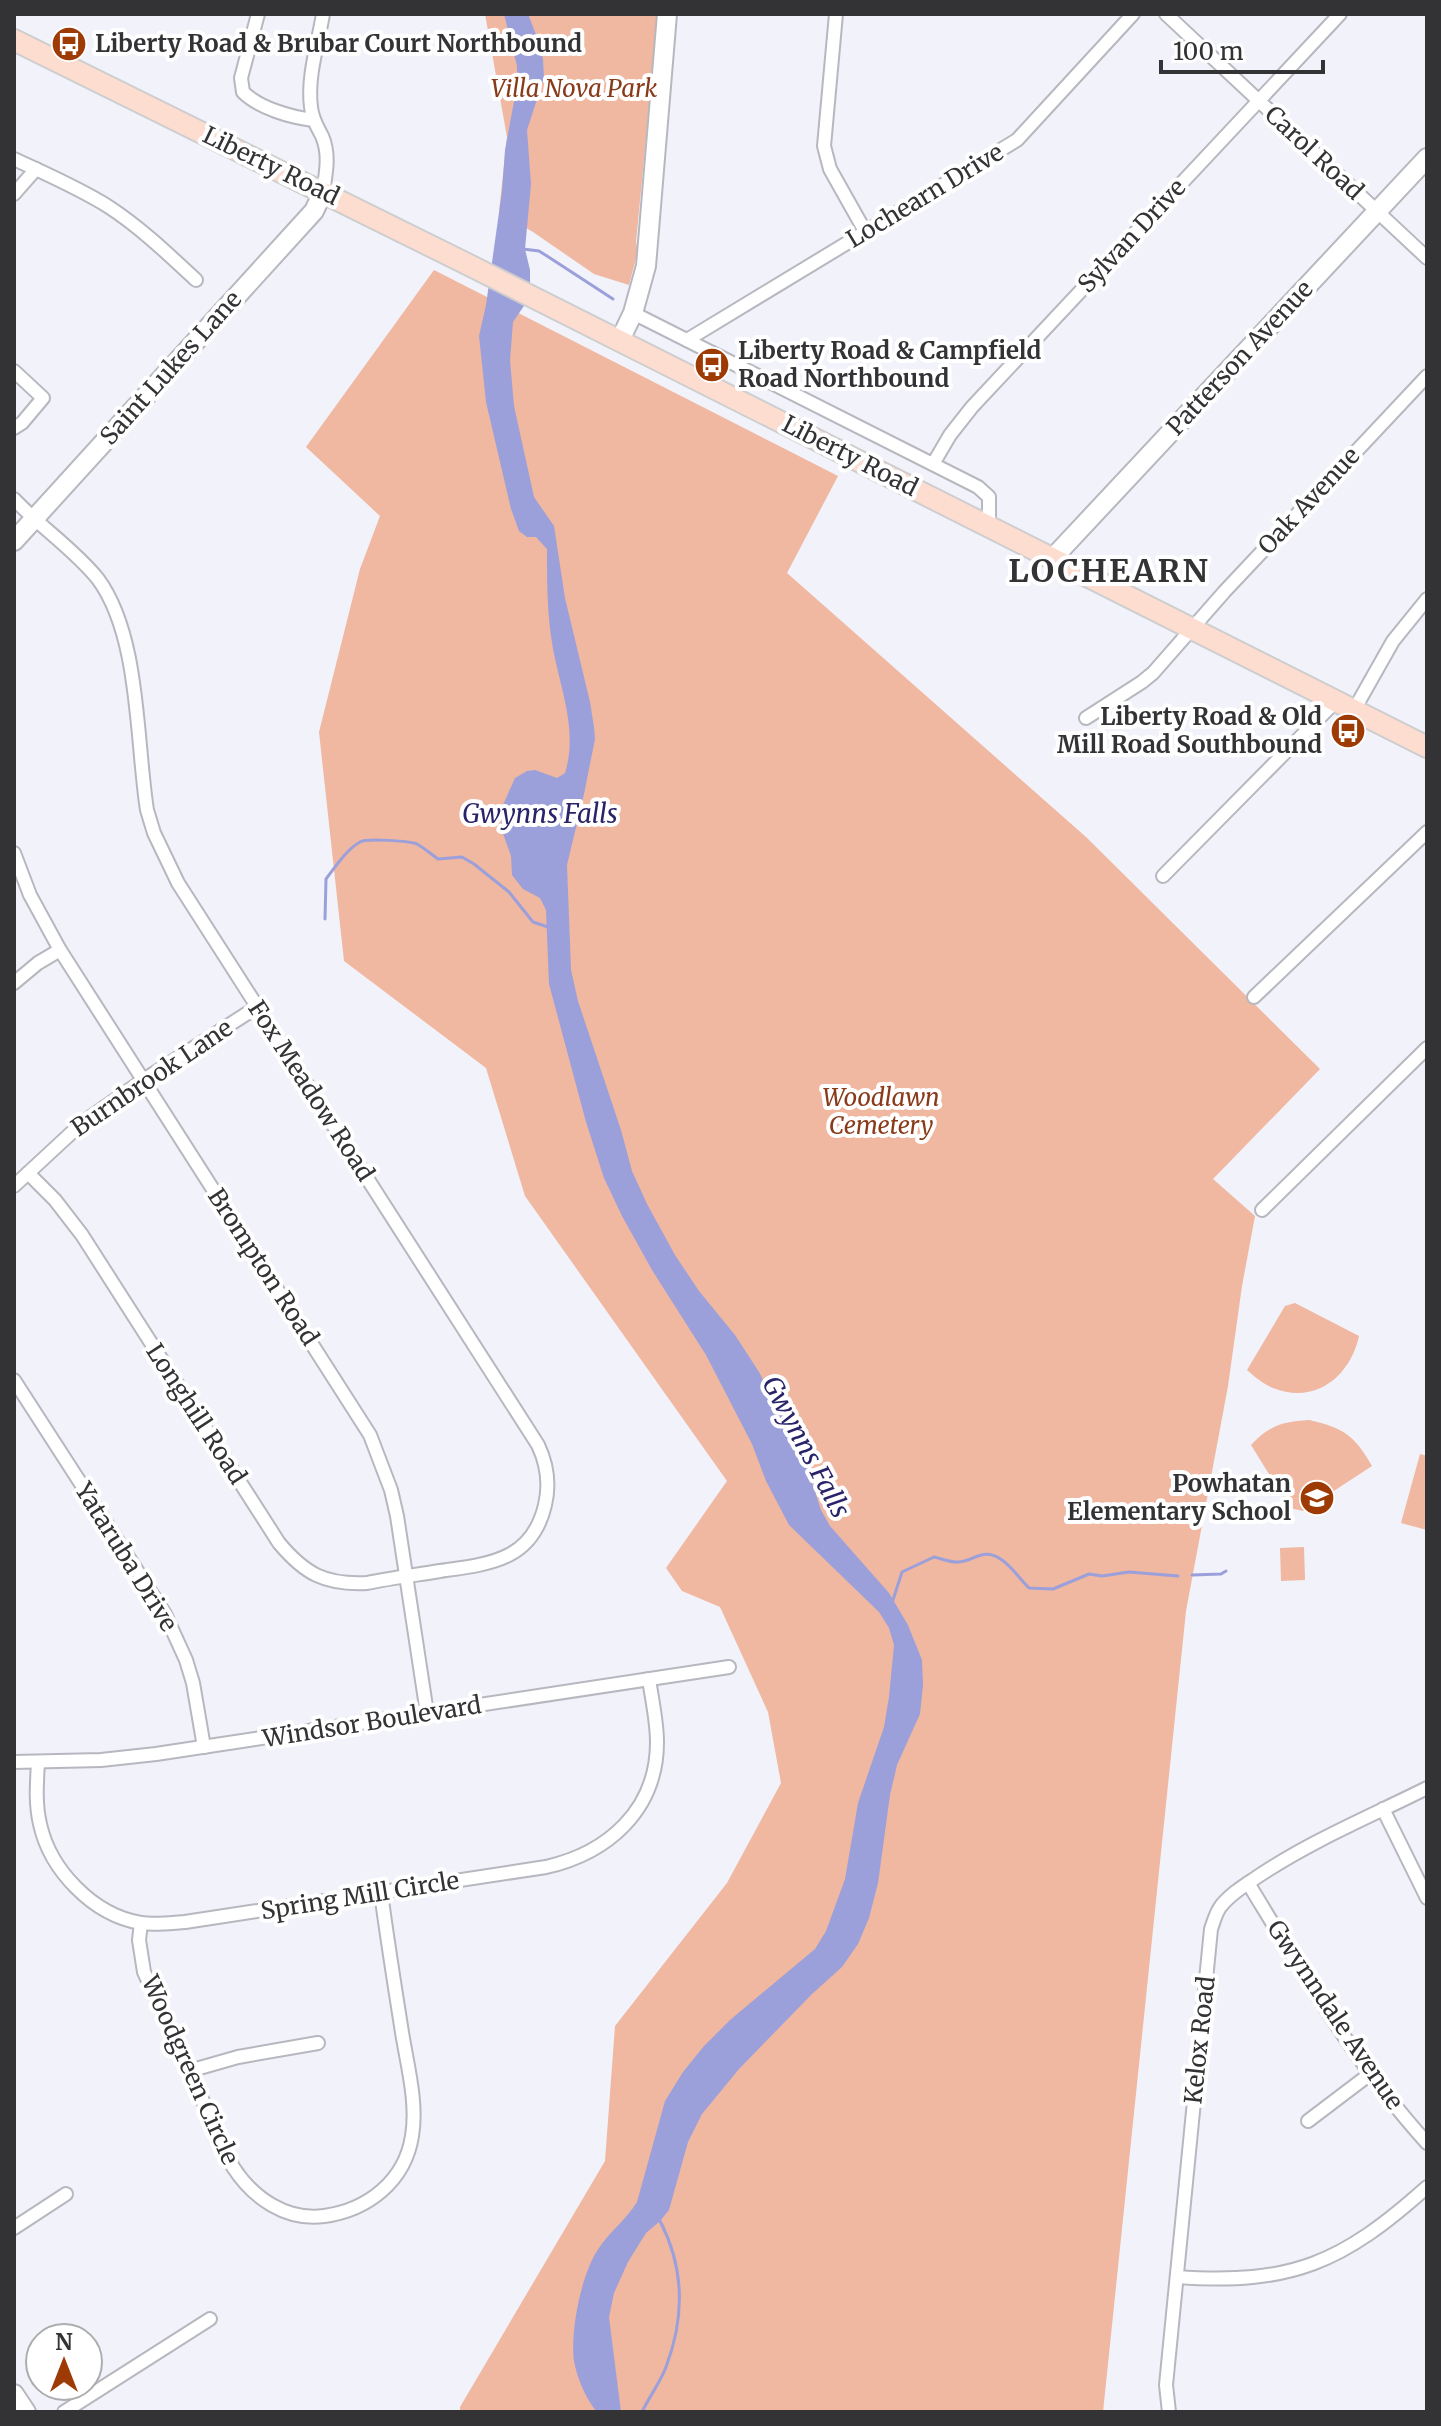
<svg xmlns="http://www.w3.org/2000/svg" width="1441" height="2426" viewBox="0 0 1441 2426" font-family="Merriweather,serif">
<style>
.green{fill:#f0b7a1}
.water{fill:#9ba0db}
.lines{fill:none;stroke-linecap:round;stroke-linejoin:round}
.stream{stroke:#9ba0db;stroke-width:3}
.street-casing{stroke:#b7b8bf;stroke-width:16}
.secondary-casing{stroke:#b7b8bf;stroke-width:22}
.primary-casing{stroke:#cececf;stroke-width:24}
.street{stroke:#fff;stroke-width:12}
.secondary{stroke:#fff;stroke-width:18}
.primary{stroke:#feddd1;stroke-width:20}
.labels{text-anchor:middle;stroke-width:8;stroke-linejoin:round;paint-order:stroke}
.poi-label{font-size:24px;font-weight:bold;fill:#333336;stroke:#fff;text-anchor:start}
.park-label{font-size:24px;font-style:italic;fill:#883a19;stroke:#fff}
.street-label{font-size:24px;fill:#333336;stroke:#fff}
.water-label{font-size:26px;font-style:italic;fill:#292469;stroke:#fff}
.district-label{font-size:32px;font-weight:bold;letter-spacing:2px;fill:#333336;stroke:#fff}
</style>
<rect width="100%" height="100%" fill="#f1f2fa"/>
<g class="green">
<path d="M485 14H658L636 242 638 251 629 285 594 274 533 232 499 212 507 137Z"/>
<path d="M434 270 838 476 787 573 1086 837 1320 1069 1213 1179 1255 1216 1242 1286 1228 1386 1186 1611 1103 2412H460V2407L605 2161 615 2026 727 1883 781 1783 768 1712 720 1607 682 1591 666 1568 727 1481 525 1196 486 1068 344 961 319 732 360 569 380 516 306 447Z"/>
<path d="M1295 1303 1359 1336C1350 1376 1316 1405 1273 1388 1263 1384 1255 1377 1247 1370L1285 1306Z"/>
<path d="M1309 1420C1344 1428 1354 1435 1372 1466L1303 1511 1290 1508 1251 1445C1270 1425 1282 1422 1309 1420Z"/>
<path d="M1420 1454 1427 1456V1530L1401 1523Z"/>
<path d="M1304 1547 1305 1580 1281 1581 1280 1548Z"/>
</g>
<path class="water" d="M504 14H528L537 37 543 59 544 78 527 130 531 184 525 249 530 270V283L526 303 513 322 510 360 514 406 534 497 554 526 565 598 590 702 594 727 595 739 584 794 567 865 571 970 578 1001 621 1130 632 1171 647 1204 675 1255 699 1291 735 1335 759 1372 794 1438 809 1473 821 1510 830 1526 889 1593 908 1625 922 1660 923 1685 920 1714 897 1765 890 1795 878 1883 869 1918 858 1944 842 1967 812 1994 739 2069 702 2114 688 2142 669 2210 660 2221 646 2233 628 2262 614 2293 609 2317 621 2412H597C586 2399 577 2378 574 2361 570 2332 581 2276 597 2251 608 2233 626 2220 637 2202L665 2101 683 2072 704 2046 730 2020 815 1949 826 1931 845 1879 858 1803 884 1727 889 1697 894 1645 889 1628 879 1612 789 1525 766 1481 752 1444 706 1355 652 1270 622 1216 604 1178 586 1122 549 984 546 910 540 898 523 889 512 875 511 856 501 828 503 805 515 778 527 771 535 770 557 778 565 773C578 731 561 691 553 649 547 614 547 585 547 549L536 537H527L519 531 511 509 486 402 479 336 486 305 502 191 505 150 517 85V66Z"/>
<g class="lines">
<g class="stream">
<path d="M523 249 539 251 547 256 613 299"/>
<path d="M325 919 326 879C335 867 347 849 360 842 366 838 410 841 417 844 424 848 431 854 438 859L462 857 474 864 509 892 533 922 548 927"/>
<path d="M1192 1575 1221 1574 1226 1571"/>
<path d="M892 1603 902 1572 934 1557C943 1559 951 1563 959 1562 976 1560 983 1547 1002 1560 1012 1567 1020 1579 1029 1588L1053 1589 1089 1574 1102 1576 1129 1572 1178 1576"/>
<path d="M642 2412C649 2397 660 2383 666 2367 685 2317 685 2269 660 2221"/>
</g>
<defs>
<g id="street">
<path d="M258 14 241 78 243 92C259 108 290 117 313 120"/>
<path d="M323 14C318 44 307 77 311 107 312 119 317 126 322 136 330 154 326 173 323 192"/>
<path d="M836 14 824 146 830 169 866 233"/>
<path d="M1166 14 1427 258"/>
<path d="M14 159C46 174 79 188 109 207 141 228 168 254 196 280"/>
<path d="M14 194 36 169"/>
<path d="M633 313 978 487 989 497V526"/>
<path d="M687 340 1017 140 1133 14"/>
<path d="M14 371 43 398 22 423 14 428"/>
<path d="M933 464 950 435 972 407 1340 14"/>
<path d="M14 499C40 527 74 549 98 579 140 636 136 740 147 810L154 833 178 883 538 1445C547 1464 550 1484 545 1505 532 1561 489 1564 440 1571 416 1575 391 1578 367 1583 325 1585 305 1574 279 1543L82 1235 55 1200 28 1173"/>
<path d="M1354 710 1393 641 1427 599"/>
<path d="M1086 718 1142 682 1153 673 1225 591 1427 376"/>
<path d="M14 853 30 895 60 950 370 1435 391 1490 397 1516 427 1713"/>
<path d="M1163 876 1336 701"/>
<path d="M14 983 38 963 60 950"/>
<path d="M1254 997 1427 832"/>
<path d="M14 1186 82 1123 142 1081 257 1007"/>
<path d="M1262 1210 1427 1048"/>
<path d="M14 1380 165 1614 186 1660 193 1683 204 1747"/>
<path d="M14 1762 101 1760 156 1754 729 1667"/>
<path d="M38 1762C37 1782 35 1803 40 1824 50 1870 93 1915 141 1923 155 1925 170 1923 185 1922L546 1867C608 1853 657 1810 657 1742 657 1721 652 1700 649 1679"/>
<path d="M1383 1809 1427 1898"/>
<path d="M1248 1883C1303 1973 1356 2065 1427 2143"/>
<path d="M141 1923 139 1940 144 1972 233 2167C253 2198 286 2221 324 2216 368 2210 405 2181 412 2136 418 2101 406 2061 401 2026 394 1982 387 1937 381 1893"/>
<path d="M189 2071 238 2057 318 2043"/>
<path d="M1308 2121 1370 2074"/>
<path d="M14 2228 66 2194"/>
<path d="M1177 2277C1292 2285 1342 2263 1427 2187"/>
<path d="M64 2412 210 2319"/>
<path d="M1169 2412 1166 2385 1211 1929C1214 1921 1216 1912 1221 1906 1231 1893 1247 1884 1260 1875 1313 1840 1371 1816 1427 1788"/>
</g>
<g id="secondary">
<path d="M620 340 633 313 646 266 667 14"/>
<path d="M14 541 314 211 323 192"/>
<path d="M1052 559 1427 158"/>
<path d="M14 2394 26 2412"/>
</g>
<path id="primary" d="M14 40 465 263 1427 747"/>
</defs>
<use href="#street" class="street-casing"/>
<use href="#secondary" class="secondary-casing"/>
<use href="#primary" class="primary-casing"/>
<use href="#street" class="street"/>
<use href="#secondary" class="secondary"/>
<use href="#primary" class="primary"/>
</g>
<defs>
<symbol id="bus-disc" viewBox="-11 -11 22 22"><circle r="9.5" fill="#9e3a04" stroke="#fff"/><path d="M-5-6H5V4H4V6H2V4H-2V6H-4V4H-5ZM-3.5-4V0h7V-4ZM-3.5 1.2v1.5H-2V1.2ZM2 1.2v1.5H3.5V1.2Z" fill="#fff"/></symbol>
<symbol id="school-disc" viewBox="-11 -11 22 22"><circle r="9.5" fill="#9e3a04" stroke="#fff"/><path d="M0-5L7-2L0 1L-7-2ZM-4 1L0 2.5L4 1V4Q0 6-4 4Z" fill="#fff"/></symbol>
</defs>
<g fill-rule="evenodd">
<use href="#bus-disc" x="49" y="24" width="40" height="40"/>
<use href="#bus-disc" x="692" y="345" width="40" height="40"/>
<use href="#bus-disc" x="1328" y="711" width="40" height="40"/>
<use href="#school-disc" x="1297" y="1478" width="40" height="40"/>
</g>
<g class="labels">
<g class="poi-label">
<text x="95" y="52">Liberty Road &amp; Brubar Court Northbound</text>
<text x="738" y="359">Liberty Road &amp; Campfield<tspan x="738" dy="28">Road Northbound</tspan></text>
<text x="1322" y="725" text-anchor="end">Liberty Road &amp; Old<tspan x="1322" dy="28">Mill Road Southbound</tspan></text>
<text x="1291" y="1492" text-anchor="end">Powhatan<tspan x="1291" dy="28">Elementary School</tspan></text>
</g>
<g class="park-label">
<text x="574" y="97">Villa Nova Park</text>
<text x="881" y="1106">Woodlawn<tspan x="881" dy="28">Cemetery</tspan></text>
</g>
<g class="street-label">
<text transform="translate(1314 153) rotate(43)" y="8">Carol Road</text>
<text transform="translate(271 166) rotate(26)" y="8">Liberty Road</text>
<text transform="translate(925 196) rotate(-31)" y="8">Lochearn Drive</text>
<text transform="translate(1132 236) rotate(-47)" y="8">Sylvan Drive</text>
<text transform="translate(1240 358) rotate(-47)" y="8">Patterson Avenue</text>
<text transform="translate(171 368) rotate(-48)" y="8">Saint Lukes Lane</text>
<text transform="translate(850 456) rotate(27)" y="8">Liberty Road</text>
<text transform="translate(1309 501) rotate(-47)" y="8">Oak Avenue</text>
<text transform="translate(152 1078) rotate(-34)" y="8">Burnbrook Lane</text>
<text transform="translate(311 1091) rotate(57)" y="8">Fox Meadow Road</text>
<text transform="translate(263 1267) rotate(57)" y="8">Brompton Road</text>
<text transform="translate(196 1414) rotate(57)" y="8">Longhill Road</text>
<text transform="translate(126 1557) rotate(58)" y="8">Yataruba Drive</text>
<text transform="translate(372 1722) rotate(-9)" y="8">Windsor Boulevard</text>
<text transform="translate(360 1896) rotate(-9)" y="8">Spring Mill Circle</text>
<text transform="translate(1335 2015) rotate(56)" y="8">Gwynndale Avenue</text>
<text transform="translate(1200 2040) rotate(-84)" y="8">Kelox Road</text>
<text transform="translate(190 2070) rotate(66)" y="8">Woodgreen Circle</text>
</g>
<g class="water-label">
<text x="540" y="823">Gwynns Falls</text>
<text transform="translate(806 1447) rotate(62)" y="9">Gwynns Falls</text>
</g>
<g class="district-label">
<text x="1109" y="582">LOCHEARN</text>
</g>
</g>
<rect width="1441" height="2426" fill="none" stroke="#333336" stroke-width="32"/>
<g transform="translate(64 2362)"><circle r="38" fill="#ffffff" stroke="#adadaf" stroke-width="2"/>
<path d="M0-6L14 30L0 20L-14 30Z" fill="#9e3a04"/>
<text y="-12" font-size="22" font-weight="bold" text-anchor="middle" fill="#333336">N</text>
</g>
<path d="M1161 60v12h162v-12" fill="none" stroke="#333336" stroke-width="4"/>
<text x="1173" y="60" font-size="24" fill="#333336" stroke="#ffffff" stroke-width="6" paint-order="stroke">100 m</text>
</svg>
